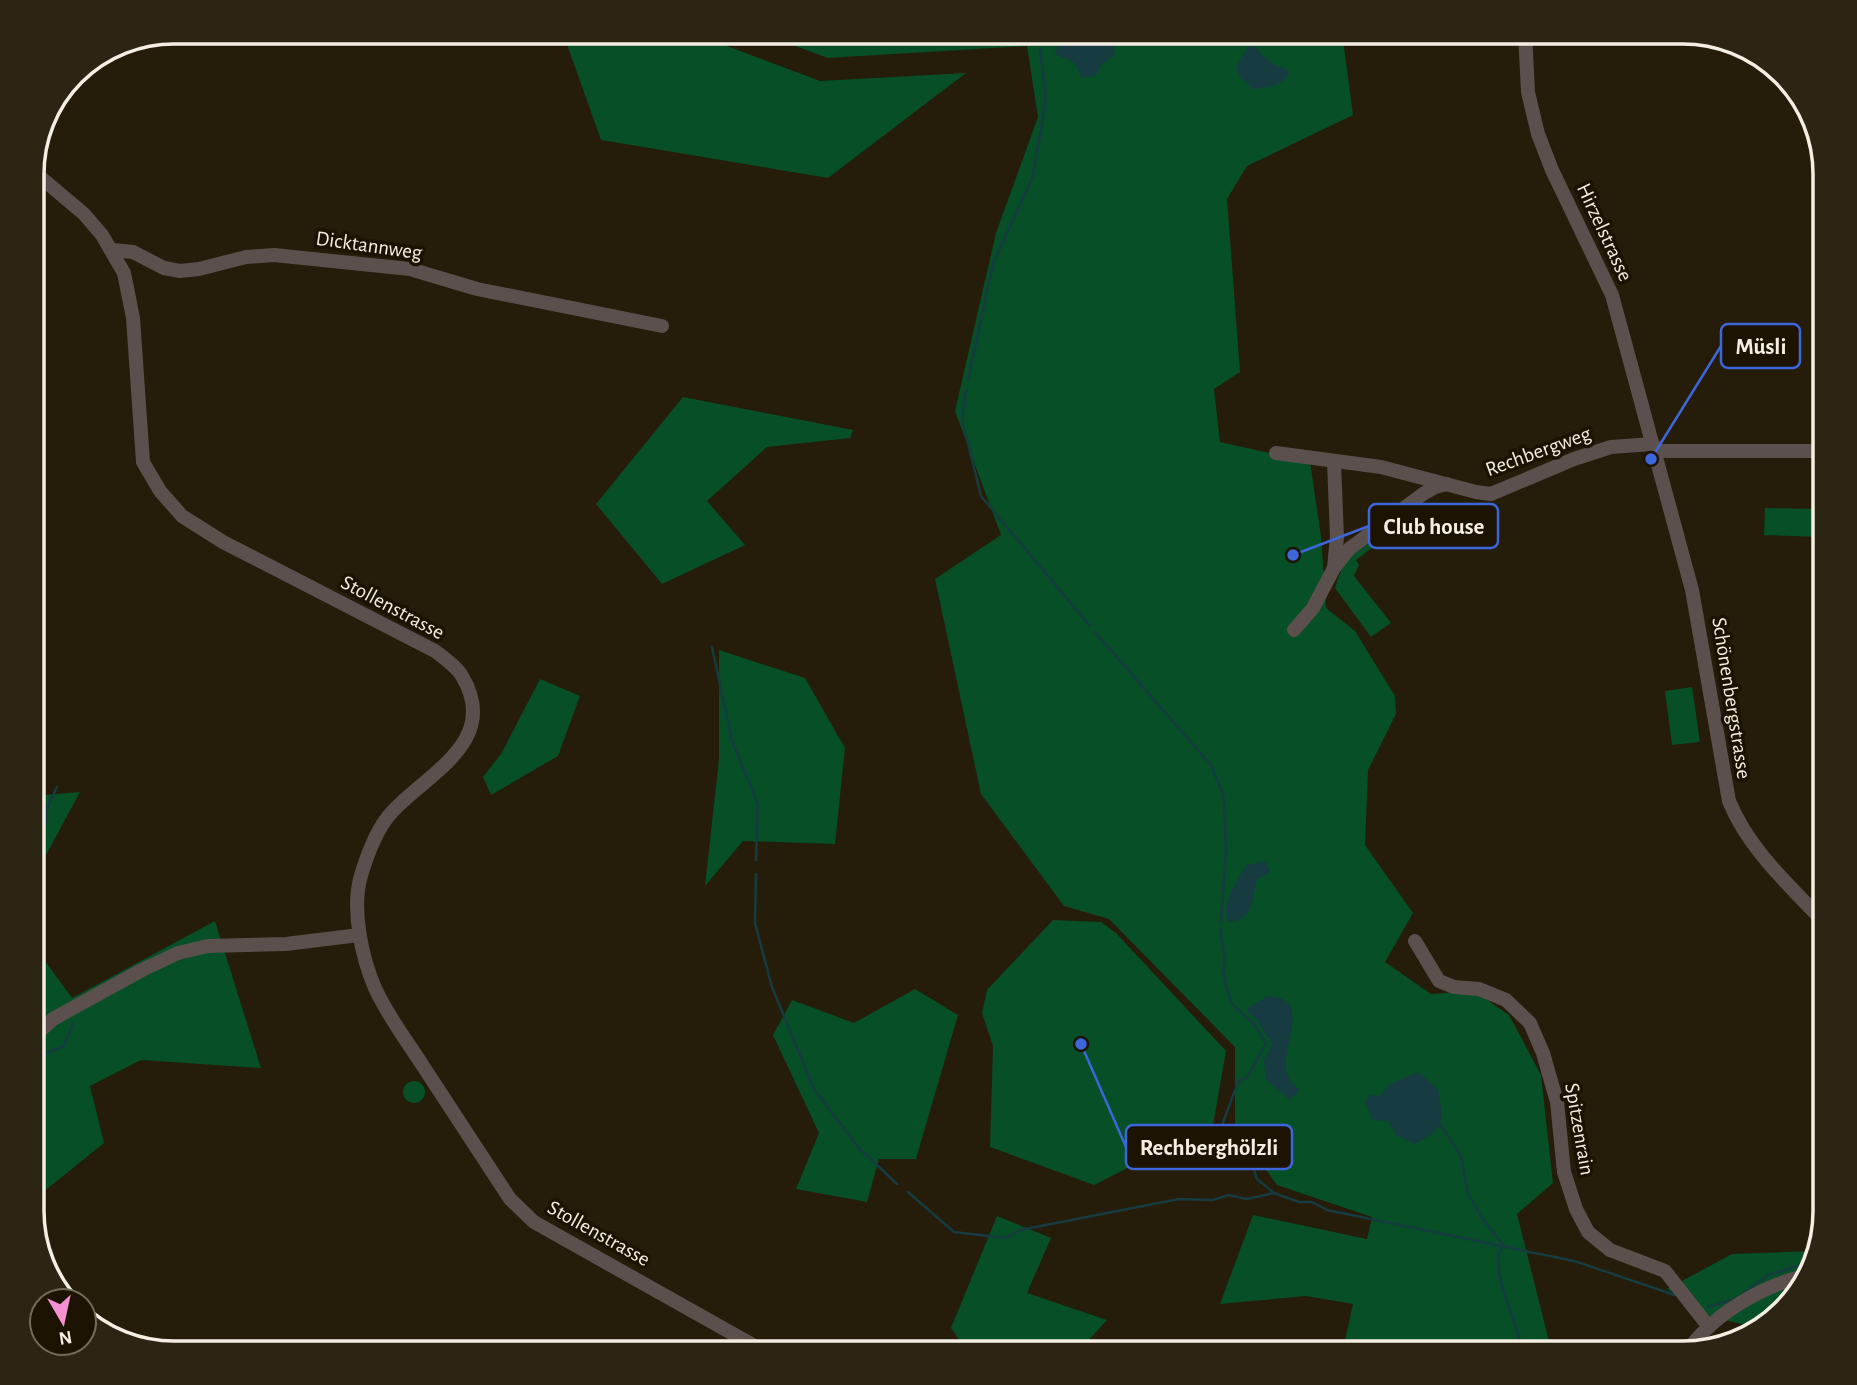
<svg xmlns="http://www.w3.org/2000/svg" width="1857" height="1385" viewBox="0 0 1857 1385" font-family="'Alegreya Sans',sans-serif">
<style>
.green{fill:#074f26}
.water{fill:#163b41}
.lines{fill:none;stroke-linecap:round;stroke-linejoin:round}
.stream{stroke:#163b41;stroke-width:2.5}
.minor{stroke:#5b504e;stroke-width:14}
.labels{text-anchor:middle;stroke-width:7;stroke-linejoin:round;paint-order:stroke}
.street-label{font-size:21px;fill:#f5efe3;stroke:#1c1302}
.rim{fill:none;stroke:#f5efe3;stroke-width:3.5}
.leader{fill:none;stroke:#3d66da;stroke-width:2.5}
.callout-dot{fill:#3d66da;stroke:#1c1302;stroke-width:2.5}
.callout{fill:#1c1302;stroke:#3d66da;stroke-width:2.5}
.callout-label{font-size:23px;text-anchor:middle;font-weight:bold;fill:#f5efe3}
</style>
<rect width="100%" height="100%" fill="#251c09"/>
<g class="green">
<path d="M643 32H690L820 81 966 73 828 178 601 140 564 36Z"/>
<path d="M757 32H1342L1353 115 1247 166 1227 199 1240 372 1214 389 1220 442 1310 462 1321 536 1326 608 1355 631 1395 696 1396 714 1368 770 1365 845 1413 913 1385 962 1431 994 1474 991 1509 1015 1541 1075 1553 1183 1517 1214 1552 1353H1342L1353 1304 1306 1296 1220 1304 1253 1215 1367 1239 1372 1217 1277 1185 1235 1126V1047L1109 919 1064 906 981 794 935 579 1001 535 955 411 996 233 1038 117 1027 46 828 58Z"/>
<path d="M683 397 853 430 850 438 767 447 707 501 745 545 662 584 596 504Z"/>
<path d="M1765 508 1820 509V537L1764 535Z"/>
<path d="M1396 517 1402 525 1356 560 1359 565 1354 576 1391 623 1371 637 1335 588C1347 547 1363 542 1396 517Z"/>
<path d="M719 650 805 678 845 748 835 844 743 841 705 886 719 759Z"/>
<path d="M540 679 580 696 558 756 491 795 483 777 501 754Z"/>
<path d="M1692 687 1700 742 1672 745 1665 691Z"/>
<path d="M32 711 45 718 32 743Z"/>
<path d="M80 792 32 881V796Z"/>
<path d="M1053 920 1101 922 1116 933 1226 1051 1213 1125 1094 1185 990 1147 993 1046 982 1013 987 990Z"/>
<path d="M215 921 261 1068 141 1060 90 1086 104 1143 32 1201V943L72 998Z"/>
<path d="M915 989 958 1015 916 1159H879L867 1202 796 1189 819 1133 773 1035 792 1000 854 1023Z"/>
<circle cx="414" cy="1092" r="11"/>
<path d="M997 1216 1051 1238 1027 1293 1107 1320 1086 1343 1062 1353H968L951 1328Z"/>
<path d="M1812 1251 1803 1279 1784 1287 1779 1310 1742 1324 1712 1317 1667 1289 1732 1254Z"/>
</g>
<g class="water">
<path d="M1091 32H1112L1115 43 1114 56 1103 63 1095 76 1082 78 1075 63 1055 54 1057 47 1063 43 1078 45 1090 35Z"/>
<path d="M1249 46 1256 47C1265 59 1272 66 1287 69L1289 74C1281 87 1267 87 1253 89L1239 76 1237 65Z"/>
<path d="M1266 861 1270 872 1257 880C1251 902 1254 921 1228 922 1221 903 1237 881 1247 865Z"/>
<path d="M1268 996C1273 997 1281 997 1284 1000 1306 1012 1277 1057 1289 1078 1291 1083 1297 1087 1300 1090L1290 1100 1266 1080 1264 1061 1272 1043 1255 1018 1248 1012V1008Z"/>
<path d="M1418 1072 1438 1089C1443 1123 1447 1128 1414 1144L1396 1135 1388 1121 1373 1120 1365 1102 1370 1094 1380 1096 1390 1084Z"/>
</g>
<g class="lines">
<g class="stream">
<path d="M1038 32V37"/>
<path d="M1040 48 1046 98 1042 121"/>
<path d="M968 380 993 264 1033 176 1042 123"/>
<path d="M966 390 962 419 981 496 1090 626"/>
<path d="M1095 632 1211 765 1224 796 1226 849 1221 922"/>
<path d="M712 647 732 741 758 804 756 860"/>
<path d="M32 838 46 824 47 808 57 787"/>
<path d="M756 874 755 923 772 987 814 1089 859 1148 897 1184"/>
<path d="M1220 929 1225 959 1223 972 1231 1003 1256 1026 1266 1043 1247 1078 1240 1080 1237 1085 1222 1125 1237 1137 1258 1164 1254 1170 1257 1179 1274 1193 1299 1202H1312L1327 1210 1574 1261 1675 1295"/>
<path d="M32 1068 37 1057 64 1046 73 1023"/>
<path d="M1441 1125 1461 1156 1468 1193 1482 1218 1505 1247"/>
<path d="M908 1192 954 1232 1006 1238 1020 1230 1179 1199 1213 1200 1229 1195 1247 1199 1274 1193"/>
<path d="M1502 1246C1488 1277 1521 1320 1521 1353"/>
<path d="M1743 1294 1768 1275 1808 1263"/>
<path d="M1708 1307 1735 1299"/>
</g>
<g class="minor">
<path d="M1525 32 1528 92 1538 134 1552 170 1612 295 1692 590 1729 801C1749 850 1790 886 1825 923"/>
<path d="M32 170 84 214 102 235 124 273 133 318 143 462 160 491 182 516 223 542 435 651C444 658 457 667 462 676 501 741 428 773 392 812 377 828 366 858 360 879 352 912 362 958 375 988 387 1015 407 1041 423 1066 452 1110 481 1155 510 1199L534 1222 767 1353"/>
<path d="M113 250 133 252 164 268 180 271 199 269 246 257 274 255 410 269 477 289 662 326"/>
<path d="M1655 451H1825"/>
<path d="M1276 453 1381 467 1476 492 1491 494 1574 459 1611 447 1653 444"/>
<path d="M1334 462 1337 537 1334 568"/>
<path d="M1294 630 1313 608 1334 568 1349 549 1423 494 1435 487 1447 484"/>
<path d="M1415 941 1439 981 1454 987 1479 989 1506 1000 1530 1023 1543 1053 1557 1102 1564 1172 1576 1209 1588 1232 1610 1250 1665 1271 1709 1327"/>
<path d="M32 1038 53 1019 142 970 178 953 208 946 286 944 359 935"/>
<path d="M1686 1353C1712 1315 1760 1287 1804 1276"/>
</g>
</g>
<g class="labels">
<g class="street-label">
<text transform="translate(1605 232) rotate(65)" y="7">Hirzelstrasse</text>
<text transform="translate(369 245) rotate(8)" y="7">Dicktannweg</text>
<text transform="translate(1538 451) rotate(-20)" y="7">Rechbergweg</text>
<text transform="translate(393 607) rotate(28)" y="7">Stollenstrasse</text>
<text transform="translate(1732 698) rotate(81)" y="7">Schönenbergstrasse</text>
<text transform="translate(1580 1129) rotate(80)" y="7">Spitzenrain</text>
<text transform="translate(599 1233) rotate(29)" y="7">Stollenstrasse</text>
</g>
</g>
<path d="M0 0H1857V1385H0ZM174 44H1683A130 130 0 0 1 1813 174V1211A130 130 0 0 1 1683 1341H174A130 130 0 0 1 44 1211V174A130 130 0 0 1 174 44Z" fill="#2d2514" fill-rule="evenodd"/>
<path class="rim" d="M174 44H1683A130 130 0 0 1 1813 174V1211A130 130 0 0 1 1683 1341H174A130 130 0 0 1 44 1211V174A130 130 0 0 1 174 44Z"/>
<path class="leader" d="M1651 459L1721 346M1293 555L1369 526M1081 1044L1126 1147"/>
<g class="callout-dot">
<circle cx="1651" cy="459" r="7"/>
<circle cx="1293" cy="555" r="7"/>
<circle cx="1081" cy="1044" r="7"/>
</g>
<g class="callout">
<rect x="1721" y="324" width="79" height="44" rx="7"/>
<rect x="1369" y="504" width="129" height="44" rx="7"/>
<rect x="1126" y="1125" width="166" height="44" rx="7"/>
</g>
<g class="callout-label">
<text x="1761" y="354">Müsli</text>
<text x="1434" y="534">Club house</text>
<text x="1209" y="1155">Rechberghölzli</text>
</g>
<g transform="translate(63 1322) rotate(171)"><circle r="33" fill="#1c1302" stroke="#736b5c" stroke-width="2"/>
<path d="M0-5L12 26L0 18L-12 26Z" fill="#f491d3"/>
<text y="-10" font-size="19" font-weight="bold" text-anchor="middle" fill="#f5efe3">N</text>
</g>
</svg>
